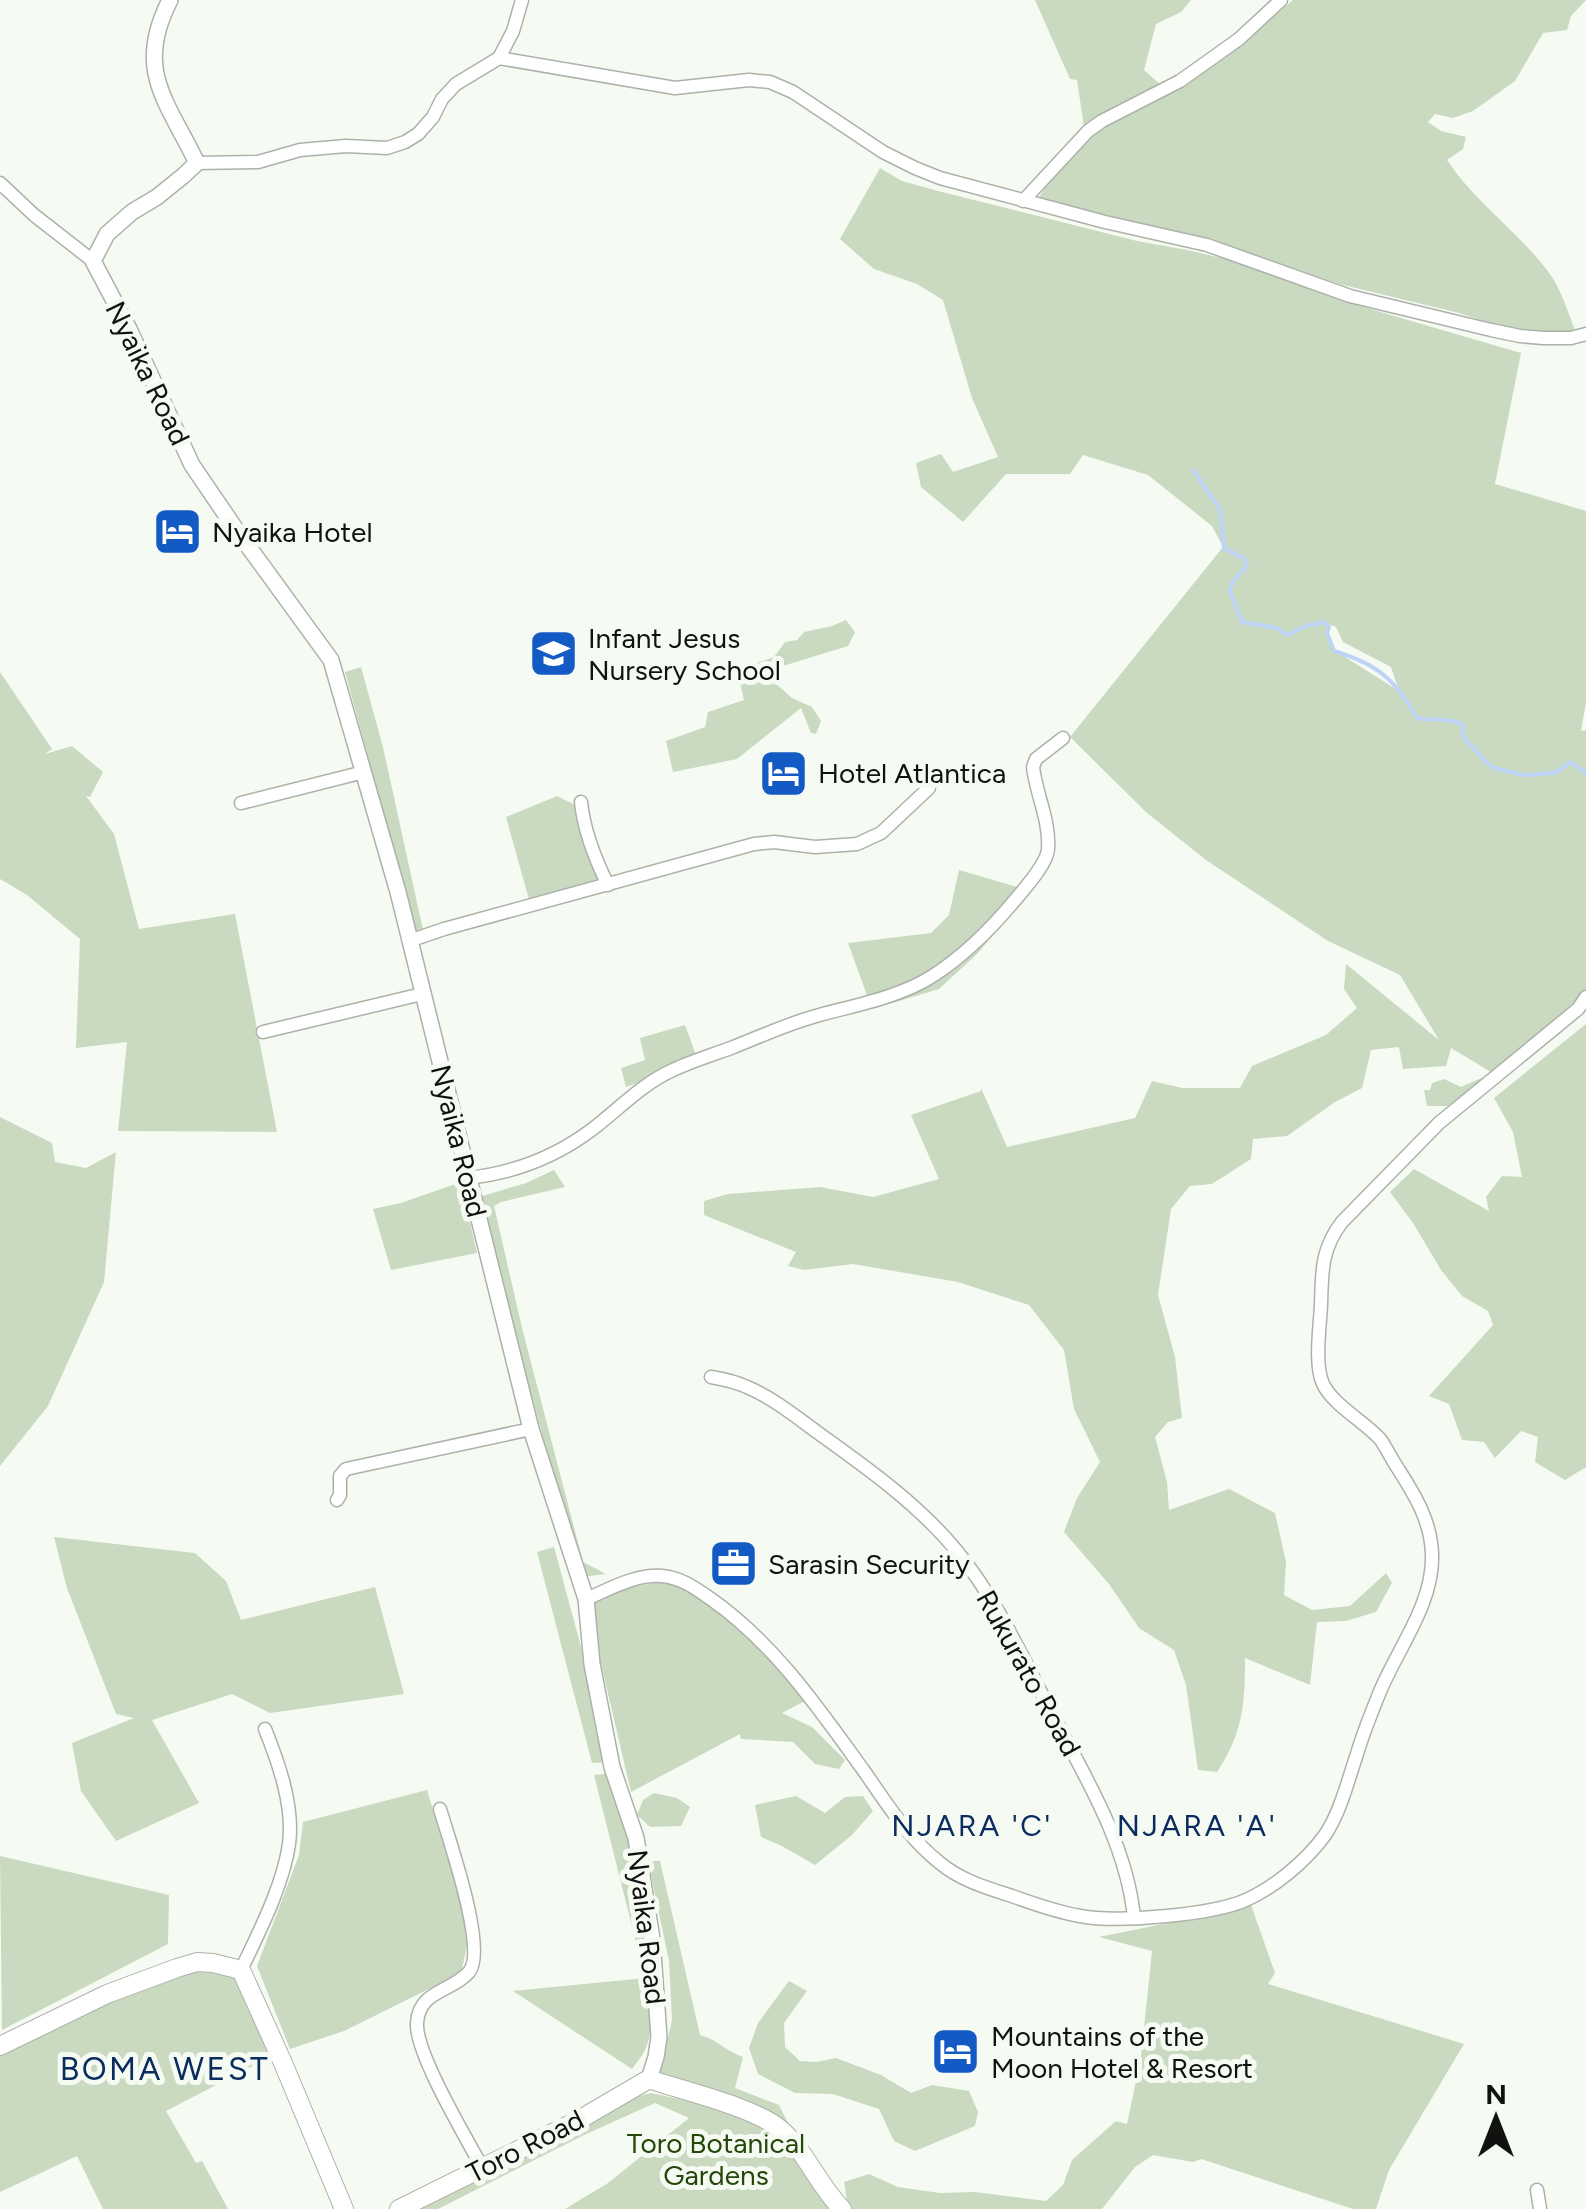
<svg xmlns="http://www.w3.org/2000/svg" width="1586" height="2209" viewBox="0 0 1586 2209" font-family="Figtree,sans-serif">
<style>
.green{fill:#c9dac0;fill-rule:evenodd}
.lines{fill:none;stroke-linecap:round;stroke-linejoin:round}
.stream{stroke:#bed4f7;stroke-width:4}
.minor-casing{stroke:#acb2a9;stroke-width:15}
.tertiary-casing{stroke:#acb2a9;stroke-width:18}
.secondary-casing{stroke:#acb2a9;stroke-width:20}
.minor{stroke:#fff;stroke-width:12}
.tertiary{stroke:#fff;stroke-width:15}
.secondary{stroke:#fff;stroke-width:18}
.labels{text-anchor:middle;stroke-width:10;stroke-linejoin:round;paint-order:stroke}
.street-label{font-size:28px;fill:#10120f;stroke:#f5fbf2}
.poi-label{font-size:28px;fill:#10120f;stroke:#f5fbf2;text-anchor:start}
.park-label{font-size:28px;fill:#244809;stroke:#f5fbf2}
.neighbourhood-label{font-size:30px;letter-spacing:2.5px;fill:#0b2c60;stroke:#f5fbf2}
.quarter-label{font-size:32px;letter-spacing:2.5px;fill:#0b2c60;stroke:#f5fbf2}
</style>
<rect width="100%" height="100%" fill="#f5fbf2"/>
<g class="green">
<path d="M1035 0H1191L1181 12 1156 24 1144 70 1162 86 1084 127 1077 80 1070 79Z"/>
<path d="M1293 0H1586L1571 16 1567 30 1543 33 1515 81 1473 111 1453 118 1435 114 1428 122 1441 131 1466 137 1463 149 1447 160C1476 204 1522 234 1552 277 1563 294 1569 316 1577 335L1525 334 1459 313 1339 284 1227 245 1035 203 1054 175 1095 134 1243 42Z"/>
<path d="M880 168 902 181 938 191 1137 241 1187 250 1243 263 1360 306 1521 353 1495 484 1586 511V702L1581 731 1586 730V1001L1496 1075 1451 1048 1446 1066 1403 1069 1399 1047 1371 1050 1362 1088 1335 1102 1287 1136 1253 1139 1251 1159 1212 1184 1190 1186 1171 1209 1158 1295 1175 1357 1182 1418 1168 1422 1155 1437 1167 1482 1169 1510 1229 1489 1275 1513 1286 1562 1284 1595 1312 1610 1350 1606 1386 1573 1392 1583 1376 1612 1346 1621 1317 1622 1310 1685 1245 1658C1245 1704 1243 1733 1217 1772L1198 1770 1186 1685 1174 1650 1139 1628 1109 1584 1064 1532 1077 1498 1100 1462 1074 1409 1064 1350 1029 1305 958 1282 853 1264 804 1270 788 1266 796 1252 704 1215V1201L728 1194 820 1187 873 1197 939 1179 911 1115 981 1091V1088L1007 1147 1135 1118 1152 1081 1182 1088H1240L1252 1066 1326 1035 1357 1008 1344 989 1346 964 1439 1040 1400 975 1328 941 1206 860 1147 813 1070 737 1223 547 1212 526 1148 475 1083 455 1070 474H1006L963 522 921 487 916 463 941 454 953 472 998 457 972 398 943 300 917 284 874 269 840 239ZM1325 623 1336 627 1343 642 1391 667 1399 691 1334 650Z"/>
<path d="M846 620 855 632 848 646 783 666 773 681 792 698 812 707 821 721 816 734 811 733 801 708 737 759 673 772 666 741 705 727 708 712 744 700 737 670 774 657 785 642 797 640 804 632 832 626Z"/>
<path d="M361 667 383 747 423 930H415L345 672Z"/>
<path d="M0 672 52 749 45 754 72 746 103 772 90 797 86 796 114 834 139 929 235 914 277 1132 118 1131 127 1042 76 1048 80 939 27 895 0 879Z"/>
<path d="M557 796 579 807 602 882 530 903 506 817Z"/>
<path d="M959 870 1031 891 977 954 939 989 872 1009 848 943 931 933 949 915Z"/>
<path d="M1586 1024V1467L1565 1480 1535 1462 1538 1437 1521 1431 1495 1458 1484 1442 1462 1440 1449 1404 1429 1396 1493 1325 1488 1311 1462 1296 1441 1270 1413 1223 1390 1192 1414 1169 1489 1211 1486 1197 1502 1176 1522 1177 1513 1132 1494 1098Z"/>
<path d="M685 1025 696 1055 760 1041 626 1087 621 1068 645 1060 640 1038Z"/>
<path d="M1486 1076 1490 1080 1456 1106H1427L1424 1090H1430L1432 1083 1444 1079 1461 1087Z"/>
<path d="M0 1117 52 1143 55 1162 86 1168 116 1152 104 1282 48 1406 0 1466Z"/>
<path d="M554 1170 565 1187 501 1202 494 1206 522 1328 583 1562 606 1574 580 1577 479 1197 526 1183Z"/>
<path d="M461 1182 477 1253 391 1270 373 1209 401 1203Z"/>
<path d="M54 1537 195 1553 226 1581 241 1620 375 1587 404 1694 270 1713 232 1694 152 1720 199 1803 116 1841 81 1791 72 1743 134 1718 116 1714 67 1588Z"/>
<path d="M554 1547 584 1658 608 1762 592 1763 537 1552Z"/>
<path d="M665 1578 735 1621 805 1701 782 1713 812 1727 845 1760 839 1769 815 1764 793 1742 741 1739 740 1734 631 1792 585 1595 655 1583Z"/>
<path d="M613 1773C629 1835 671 1993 645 2050 642 2057 636 2063 632 2069L513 1991 645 1978 594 1775Z"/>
<path d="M427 1790 459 1896 468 1942 461 1973 344 2031 290 2049 257 1966 299 1855 303 1822Z"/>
<path d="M654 1793 677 1798 690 1807 681 1826 650 1827 637 1815 643 1800Z"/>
<path d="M796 1796 825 1813 845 1797 863 1796 873 1811 852 1835 815 1865 782 1846 761 1837 755 1805Z"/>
<path d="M0 1856 169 1895 168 1944 2 2030Z"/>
<path d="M648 1861H660L700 2035C717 2039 727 2052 743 2057L735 2088 779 2105 788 2123 660 2073 672 2020 669 1961Z"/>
<path d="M1250 1902 1275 1973 1268 1984 1464 2044 1389 2170 1376 2209H1353L1201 2159 1193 2162 1153 2155 1135 2167 1102 2209H851L848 2207 844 2182 869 2174 898 2187 940 2193 975 2192 1046 2201 1063 2185 1072 2160 1116 2121 1127 2124 1141 2057 1152 1951 1099 1937 1232 1910Z"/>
<path d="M213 1968 233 1977 245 1993 270 2057 166 2111 196 2163 202 2161 228 2209H103L77 2156 0 2192V2049L107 1999 195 1969Z"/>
<path d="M789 1981 807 1991 784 2023 785 2047 800 2061 816 2062 836 2058 881 2075 911 2093 932 2085 969 2091 978 2112 975 2126 915 2151 894 2141 879 2109 833 2094 795 2093 758 2074 749 2048 758 2023Z"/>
<path d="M651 2093 729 2110 775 2132 826 2200 830 2209H565L608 2183 689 2118 655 2103 582 2136 438 2209H413L622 2100Z"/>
</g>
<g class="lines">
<path class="stream" d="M1193 470 1220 509 1224 548 1243 558 1247 566 1233 581 1230 591 1242 622 1277 628 1287 635 1306 626 1324 622 1329 627 1327 633 1334 651C1377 664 1395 679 1417 718 1433 721 1450 717 1463 725V737L1491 767 1522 775 1555 773 1571 762 1586 774"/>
<defs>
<g id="minor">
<path d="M499 58 513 31 522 0"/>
<path d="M197 163 258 162 300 150 346 146 387 148 405 142 418 134 433 117 442 99 456 84 499 58 675 88 749 80 770 82 793 92 883 152 915 168 940 178 1105 222 1207 245 1350 296 1491 330 1520 336 1543 338H1571L1586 334"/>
<path d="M0 183 34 215 93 261"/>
<path d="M1023 201 1088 131 1102 121 1180 81 1239 39 1281 0"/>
<path d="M581 802C584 831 595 859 608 885"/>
<path d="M241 803 364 772"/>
<path d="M409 941 444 929 754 844 774 842 815 847 857 844 881 833 929 788"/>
<path d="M263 1032 422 994"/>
<path d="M468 1178C515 1173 556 1157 594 1128 621 1107 642 1084 673 1070 692 1061 712 1055 731 1048 759 1037 787 1024 816 1016 855 1005 897 998 931 977 964 956 991 929 1015 900 1025 888 1047 864 1048 849 1050 820 1036 794 1033 767L1036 759 1063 738"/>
<path d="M711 1377C723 1379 736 1382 747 1387 773 1398 795 1416 817 1432 866 1467 918 1504 956 1550 995 1597 1021 1654 1049 1708 1083 1773 1127 1843 1134 1918"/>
<path d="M337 1500 340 1495V1476L346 1469 531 1429"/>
<path d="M586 1599C610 1589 635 1574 662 1576 682 1578 695 1588 711 1599 775 1644 819 1709 864 1771 887 1804 908 1838 940 1863 960 1880 987 1888 1012 1896 1034 1904 1057 1912 1080 1916 1117 1923 1212 1915 1246 1900 1275 1887 1306 1861 1325 1835 1341 1811 1348 1780 1357 1754 1363 1733 1371 1714 1379 1694 1397 1649 1434 1604 1432 1554 1431 1520 1414 1494 1397 1467 1391 1458 1386 1447 1380 1439 1365 1422 1333 1405 1323 1384 1314 1364 1320 1327 1321 1305 1322 1272 1321 1249 1342 1222L1439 1123 1578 1009 1586 997"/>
<path d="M440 1809C448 1837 488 1950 469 1972 452 1992 419 1990 417 2023 415 2053 467 2139 483 2169"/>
<path d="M241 1970C259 1932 283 1886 289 1844 294 1806 279 1764 265 1729"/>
<path d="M1537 2190 1540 2209"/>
</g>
<path id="tertiary" d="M170 0C134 70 167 101 197 163L183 176 157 197 132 212 107 234 93 261 129 329 192 465 237 531 331 660 398 892 531 1429 586 1599 592 1664 612 1767 636 1838 652 1939 659 2037 656 2057 649 2079"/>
<g id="secondary">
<path d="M0 2046 107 1994 177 1968 197 1962 213 1963 241 1970 283 2063 344 2209"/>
<path d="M399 2209 577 2121 649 2079C683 2091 754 2107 780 2129 806 2151 818 2185 842 2209"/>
</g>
</defs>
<use href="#minor" class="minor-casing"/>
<use href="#tertiary" class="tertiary-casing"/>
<use href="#secondary" class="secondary-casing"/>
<use href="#minor" class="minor"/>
<use href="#tertiary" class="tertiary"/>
<use href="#secondary" class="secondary"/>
</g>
<defs>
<symbol id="hotel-square" viewBox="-11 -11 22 22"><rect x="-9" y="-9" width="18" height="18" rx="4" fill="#135ac5" stroke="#f5fbf2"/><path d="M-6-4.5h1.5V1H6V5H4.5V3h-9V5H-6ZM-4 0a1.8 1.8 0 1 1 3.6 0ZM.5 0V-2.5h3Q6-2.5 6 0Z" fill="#fff"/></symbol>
<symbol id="school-square" viewBox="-11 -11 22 22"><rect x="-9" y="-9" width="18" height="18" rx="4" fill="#135ac5" stroke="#f5fbf2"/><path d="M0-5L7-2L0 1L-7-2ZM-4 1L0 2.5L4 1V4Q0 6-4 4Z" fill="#fff"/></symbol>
<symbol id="office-square" viewBox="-11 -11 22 22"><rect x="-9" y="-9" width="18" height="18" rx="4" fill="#135ac5" stroke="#f5fbf2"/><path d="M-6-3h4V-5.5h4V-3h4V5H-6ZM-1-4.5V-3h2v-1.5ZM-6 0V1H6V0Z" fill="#fff"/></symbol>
</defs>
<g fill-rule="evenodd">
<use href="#hotel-square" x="150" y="504" width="55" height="55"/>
<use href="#school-square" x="526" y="626" width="55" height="55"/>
<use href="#hotel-square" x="756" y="746" width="55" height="55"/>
<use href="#office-square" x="706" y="1536" width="55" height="55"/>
<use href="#hotel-square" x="928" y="2024" width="55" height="55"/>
</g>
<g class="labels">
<g class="street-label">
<text transform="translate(148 373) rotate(64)" y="10">Nyaika Road</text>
<text transform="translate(459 1141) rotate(76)" y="10">Nyaika Road</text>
<text transform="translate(1029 1673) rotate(61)" y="10">Rukurato Road</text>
<text transform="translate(647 1927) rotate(83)" y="10">Nyaika Road</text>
<text transform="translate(525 2146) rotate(-27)" y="10">Toro Road</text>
</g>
<g class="poi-label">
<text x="212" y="542">Nyaika Hotel</text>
<text x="588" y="648">Infant Jesus<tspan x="588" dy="32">Nursery School</tspan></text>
<text x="818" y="783">Hotel Atlantica</text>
<text x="768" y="1574">Sarasin Security</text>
<text x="991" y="2046">Mountains of the<tspan x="991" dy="32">Moon Hotel &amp; Resort</tspan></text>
</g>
<g class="park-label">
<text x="716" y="2153">Toro Botanical<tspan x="716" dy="32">Gardens</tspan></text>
</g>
<g class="neighbourhood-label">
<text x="972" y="1836">NJARA 'C'</text>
<text x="1197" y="1836">NJARA 'A'</text>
</g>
<g class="quarter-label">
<text x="165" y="2080">BOMA WEST</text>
</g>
</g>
<g transform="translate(1496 2119)" stroke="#f5fbf2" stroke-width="8" paint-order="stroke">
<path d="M0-8L18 38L0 25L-18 38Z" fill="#10120f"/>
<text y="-15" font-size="28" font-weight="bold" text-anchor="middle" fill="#10120f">N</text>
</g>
</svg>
